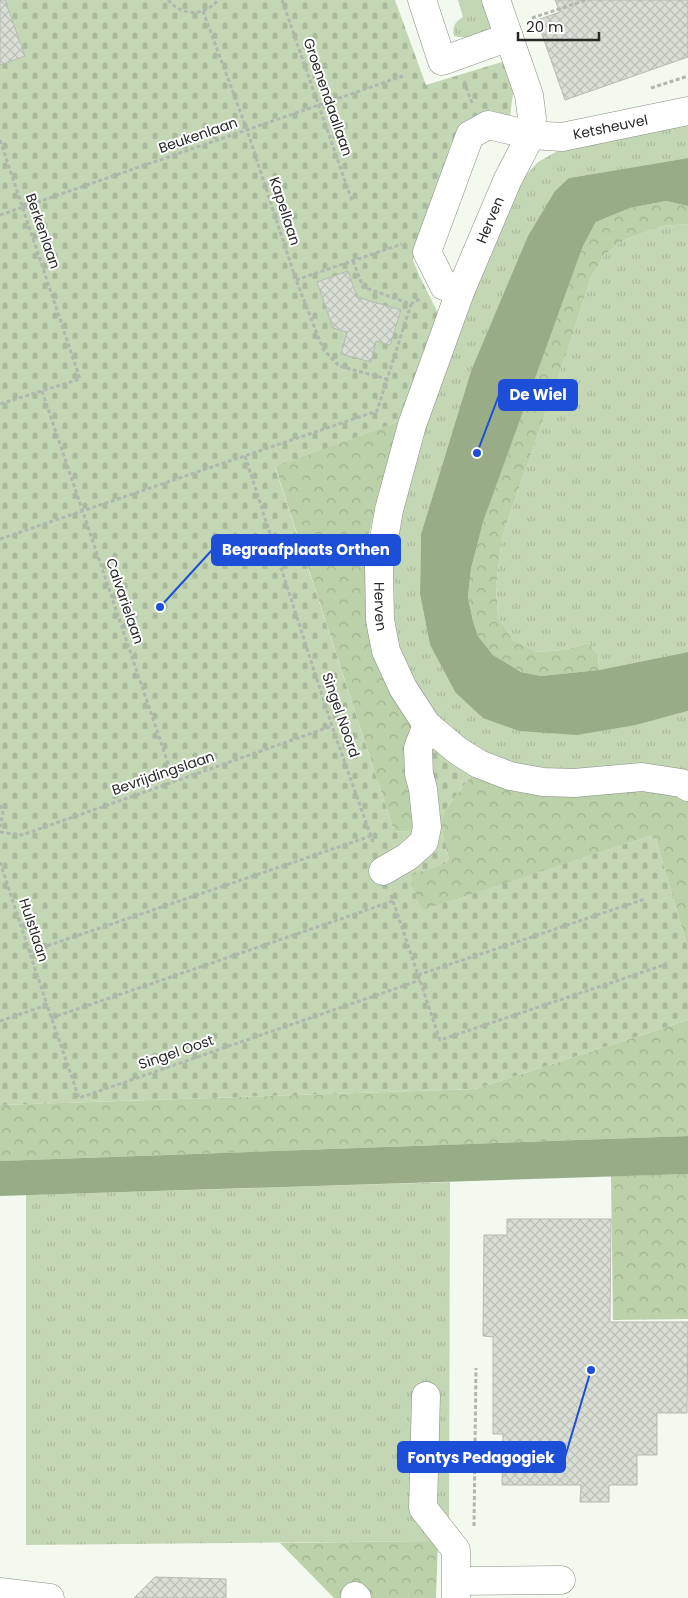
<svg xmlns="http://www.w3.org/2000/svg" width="688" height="1598" viewBox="0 0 688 1598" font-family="Poppins,sans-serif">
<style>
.grass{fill:url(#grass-tufts)}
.forest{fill:url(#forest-crowns)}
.cemetery{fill:url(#cemetery-stones)}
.water{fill:#98ad87}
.building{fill:url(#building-cross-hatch);stroke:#b5bbb1}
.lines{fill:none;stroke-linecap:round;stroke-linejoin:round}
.minor-casing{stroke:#898e85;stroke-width:29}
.path{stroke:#b1b6ae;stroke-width:3;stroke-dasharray:4 2.5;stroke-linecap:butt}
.minor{stroke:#fff;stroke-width:28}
.labels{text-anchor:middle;stroke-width:4;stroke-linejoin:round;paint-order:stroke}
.street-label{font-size:14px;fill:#272926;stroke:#fff}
.leader{fill:none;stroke:#1d4ed8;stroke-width:2}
.callout-dot{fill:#1d4ed8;stroke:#fff;stroke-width:2}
.callout{fill:#1d4ed8;stroke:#1d4ed8;stroke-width:2}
.callout-label{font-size:15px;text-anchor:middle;font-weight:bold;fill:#fff}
</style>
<defs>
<pattern id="grass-tufts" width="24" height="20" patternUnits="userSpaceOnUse" patternTransform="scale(1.25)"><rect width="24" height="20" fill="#c4d7b5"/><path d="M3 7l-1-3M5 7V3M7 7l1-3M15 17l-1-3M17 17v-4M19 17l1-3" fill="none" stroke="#a8b99c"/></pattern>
<pattern id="forest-crowns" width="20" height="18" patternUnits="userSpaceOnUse" patternTransform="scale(1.25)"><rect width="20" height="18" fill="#bbd1a9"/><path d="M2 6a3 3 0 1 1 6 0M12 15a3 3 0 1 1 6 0" fill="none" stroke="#a1b391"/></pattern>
<pattern id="cemetery-stones" width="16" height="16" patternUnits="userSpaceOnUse" patternTransform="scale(1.25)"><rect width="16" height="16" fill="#c4d7b5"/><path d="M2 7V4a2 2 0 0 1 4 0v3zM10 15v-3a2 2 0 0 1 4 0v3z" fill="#a8b99c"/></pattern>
<pattern id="building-cross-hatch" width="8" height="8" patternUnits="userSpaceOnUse" patternTransform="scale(1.25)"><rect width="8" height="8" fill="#dadfd5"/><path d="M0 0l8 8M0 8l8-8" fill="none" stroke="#bbbfb7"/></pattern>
</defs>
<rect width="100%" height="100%" fill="#f3f9ef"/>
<g class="grass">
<path d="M458 0H482L492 28C480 33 468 40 454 36 452 26 455 22 463 17Z"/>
<path d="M688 122V158L569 178 471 371 421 534 420 594 430 645 455 692 636 725 688 711V776L544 772 484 755 454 732 425 705 410 682 389 617 395 511 486 253 522 179 538 162 561 149Z"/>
<path d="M688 224V652L599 670 598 655 588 643 563 650 534 652 513 640 498 617 496 586 502 537 570 343 591 277 605 254 626 239 663 226Z"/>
<path d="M450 1182 449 1541 26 1545V1195Z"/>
</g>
<g class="forest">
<path d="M666 201 688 206V224L663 226 626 239 605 254 591 277 570 343 502 537 496 586 498 617 513 640 535 652 563 650 588 643 598 655 599 670 541 676 521 672 493 655 478 636 473 621 468 597 471 569 483 521 583 246 596 222 630 208Z"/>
<path d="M395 423H402L377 501 368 538V591L434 748 417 828 405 832 394 831 275 466Z"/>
<path d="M473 773 641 786 688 798V949L656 840 650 836 422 911 410 884 411 874 445 864 449 859 440 824 445 810Z"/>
<path d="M688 1020V1136L0 1161V1105L475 1089Z"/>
<path d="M688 1174V1319L613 1320 611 1176Z"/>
<path d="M438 1541 436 1598H334L280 1543Z"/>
</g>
<path class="cemetery" d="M0 0H395L426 85 505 61 513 93 510 116 466 125 452 142 415 247 413 260 419 275 440 317 402 423H395L275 467 394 831 405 832 417 827 418 820 405 777 434 748 473 773 445 810 441 824 449 859 445 864 411 875 410 884 422 910 650 836 656 840 688 949V1020L475 1089 0 1105Z"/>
<g class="water">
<path d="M688 158V206L666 201 630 208 596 222 583 246 483 522 471 569 468 597 473 621 478 636 493 655 521 672 541 676 599 670 688 652V711L636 725 577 735 519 731 483 718 455 692 430 645 420 594 421 534 471 371 528 236 555 191 569 178Z"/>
<path d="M688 1136V1174L0 1196V1161Z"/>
</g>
<g class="building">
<path d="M0 0H5L25 56 0 65Z"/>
<path d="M555 0H688V57L565 100 537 20 560 12Z"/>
<path d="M348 271 357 297 401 310 390 345 376 341 371 362 341 354 347 332 333 328 317 282Z"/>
<path d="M507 1219H611L610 1322H688L687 1413H657V1455H637V1485H609V1502H580L581 1485H502L503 1434H493V1337L483 1336 484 1235H507Z"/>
<path d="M155 1577 226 1579V1598H134Z"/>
</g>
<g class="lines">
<defs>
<g id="minor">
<path d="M422 0 442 61 509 37"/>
<path id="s1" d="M496 0 529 95 532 118 531 135 508 179 460 292 412 425 389 510 379 567 380 620 386 651 403 688 427 725 458 751 479 764 510 776 543 782 574 783 642 777 681 783 688 787"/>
<path id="s2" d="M460 292 444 286 427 252 470 135 488 125 531 135 562 137 688 111"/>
<path d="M383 871 407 857 424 842 427 827 423 789 419 774 418 748 427 725"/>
<path d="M426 1396 423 1508 456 1550V1598"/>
<path d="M457 1581 561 1580"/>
<path d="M0 1592 50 1598"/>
<path d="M355 1596 357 1598"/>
</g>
</defs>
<use href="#minor" class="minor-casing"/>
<g class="path">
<path d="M168 0C182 16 204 17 218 0"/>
<path d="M282 0 352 201"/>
<path d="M203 11 247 130 296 280 323 349 339 366 387 379"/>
<path d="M532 18 586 0"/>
<path d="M464 81 472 103"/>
<path d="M651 88 688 76"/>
<path d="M0 140 80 379 0 404"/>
<path d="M0 215 403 76"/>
<path d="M353 261 363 287 411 304 420 299"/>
<path d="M296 280 402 244"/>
<path d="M42 391 174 781"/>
<path d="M245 456 332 726 374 845"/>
<path d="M0 539 377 411 411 304"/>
<path d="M0 805 3 813 0 827"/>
<path d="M0 832 22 835 332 726"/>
<path d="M0 862 47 1005"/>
<path d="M391 895 440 1040 667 964"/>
<path d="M29 952 371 836"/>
<path d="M418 975 645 899"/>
<path d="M51 1018 393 901"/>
<path d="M0 1021 47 1005 79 1098 420 980"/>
<path d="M474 1526 476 1368"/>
</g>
<use href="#minor" class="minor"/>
</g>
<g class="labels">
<g class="street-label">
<text transform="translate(328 97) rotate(71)" y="5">Groenendaallaan</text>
<text dy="5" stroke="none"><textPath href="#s2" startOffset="325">Ketsheuvel</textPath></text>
<text transform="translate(198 135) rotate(-19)" y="5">Beukenlaan</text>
<text transform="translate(285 211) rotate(72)" y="5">Kapellaan</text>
<text transform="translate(490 220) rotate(-67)" y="5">Herven</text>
<text transform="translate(43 231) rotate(71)" y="5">Berkenlaan</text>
<text transform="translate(125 601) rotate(71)" y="5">Calvarielaan</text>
<text dy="5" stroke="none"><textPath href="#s1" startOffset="640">Herven</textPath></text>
<text transform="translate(341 715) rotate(71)" y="5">Singel Noord</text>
<text transform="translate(163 773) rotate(-19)" y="5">Bevrijdingslaan</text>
<text transform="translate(34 930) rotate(72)" y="5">Hulstlaan</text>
<text transform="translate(176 1052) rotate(-19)" y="5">Singel Oost</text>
</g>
</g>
<path class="leader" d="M477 453L499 395M160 607L212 550M591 1370L565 1457"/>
<g class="callout-dot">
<circle cx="477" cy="453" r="5"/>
<circle cx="160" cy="607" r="5"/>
<circle cx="591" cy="1370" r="5"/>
</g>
<g class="callout">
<rect x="499" y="380" width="78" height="30" rx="5"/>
<rect x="212" y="535" width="188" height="30" rx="5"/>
<rect x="398" y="1442" width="167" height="30" rx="5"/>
</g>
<g class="callout-label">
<text x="538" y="400">De Wiel</text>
<text x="306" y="555">Begraafplaats Orthen</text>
<text x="481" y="1463">Fontys Pedagogiek</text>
</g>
<path d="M518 32v8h81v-8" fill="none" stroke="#272926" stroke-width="2.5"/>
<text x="526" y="32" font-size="15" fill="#272926" stroke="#ffffff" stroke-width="4" paint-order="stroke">20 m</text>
</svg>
